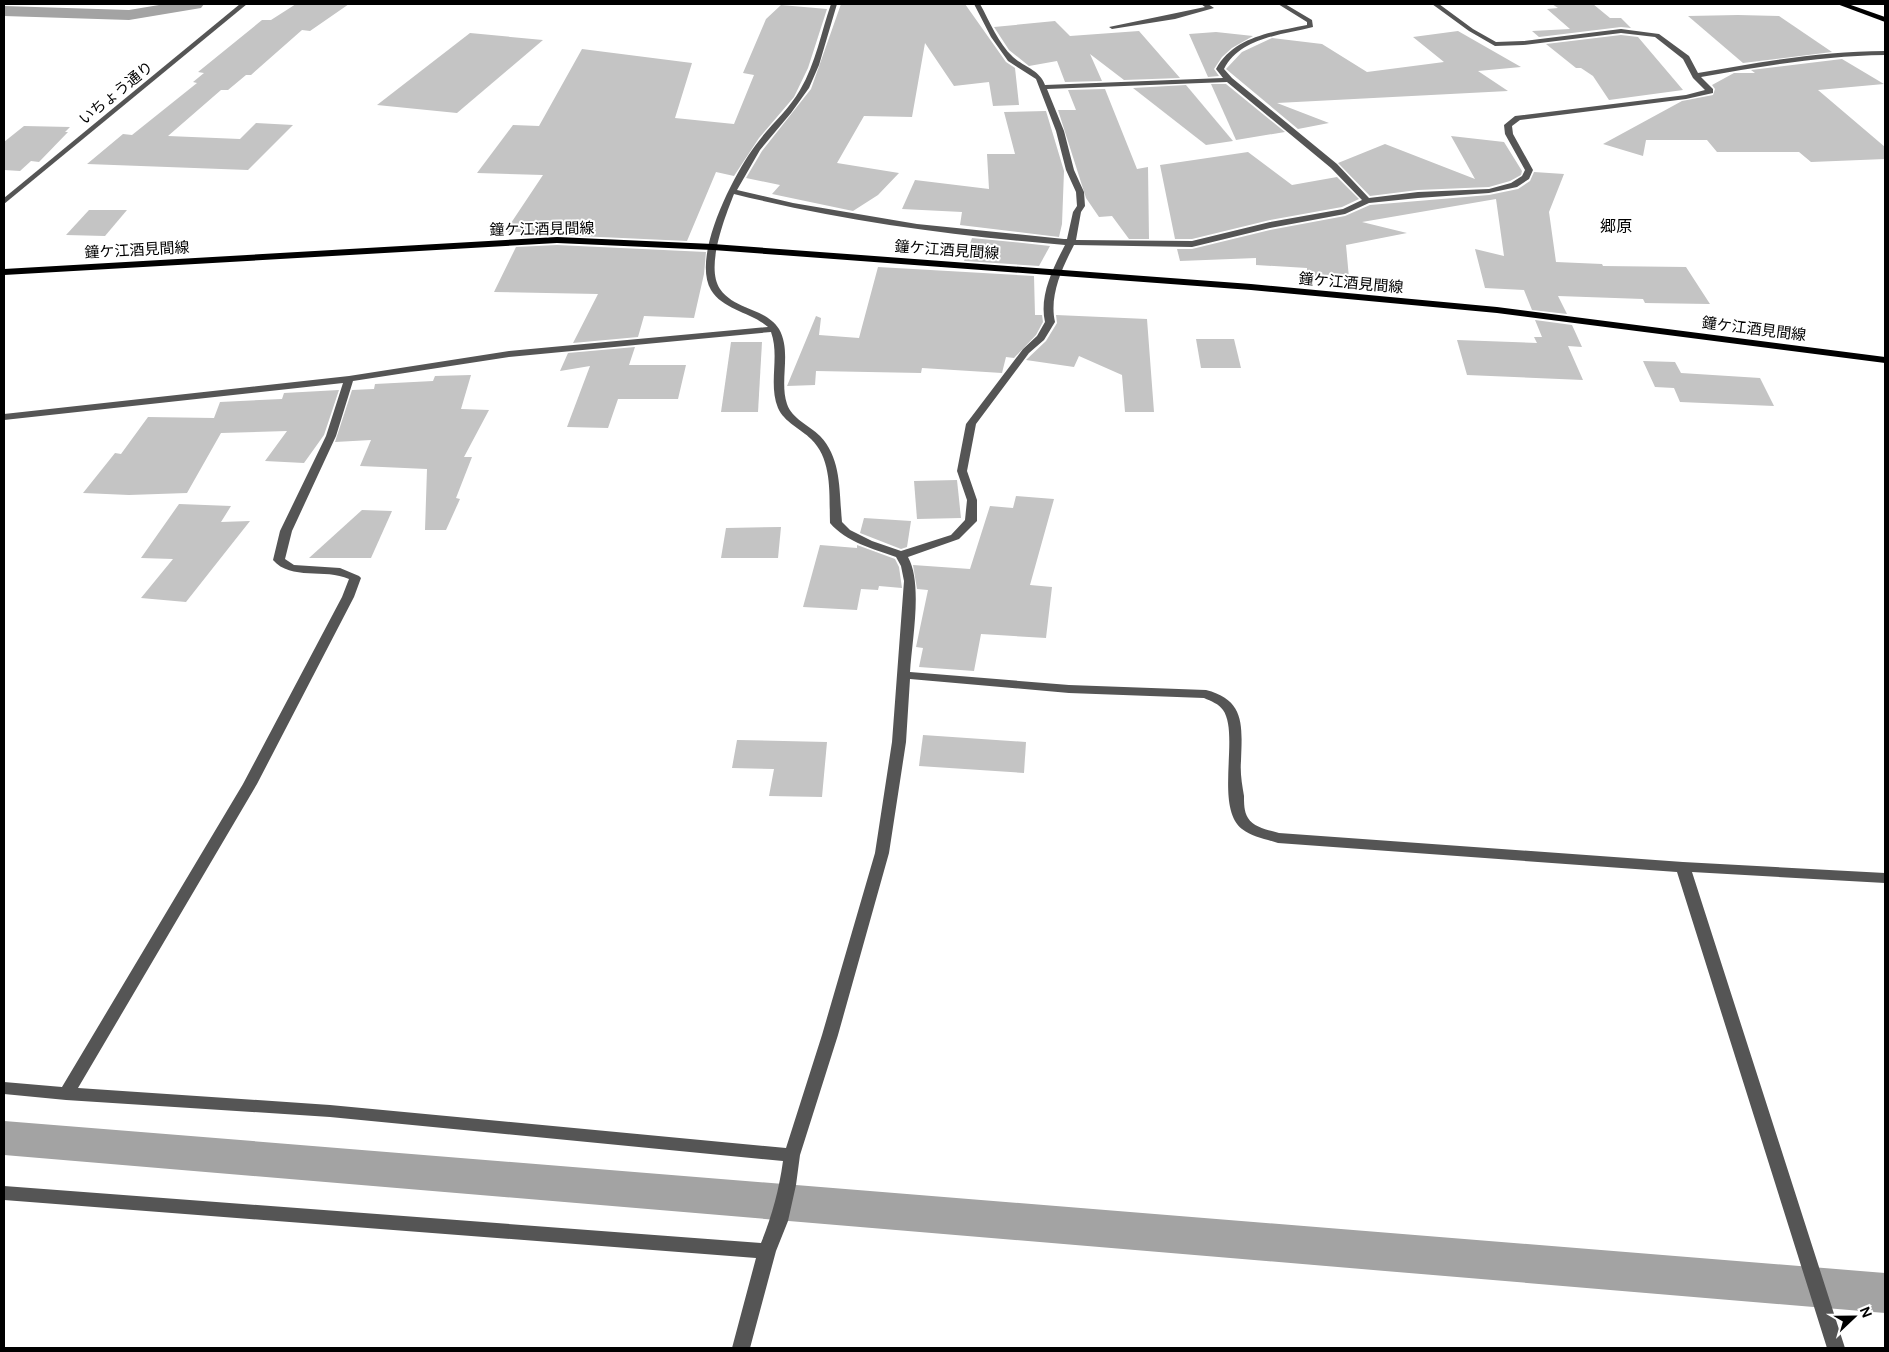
<svg xmlns="http://www.w3.org/2000/svg" width="1889" height="1352" viewBox="0 0 1889 1352" font-family="'DM Sans','Noto Sans JP',sans-serif">
<style>
.lines{fill:none;stroke-linecap:round;stroke-linejoin:round}
.canal{fill:#a3a3a3;fill-rule:evenodd}
.building{fill:#c4c4c4}
.minor{fill:#555;fill-rule:evenodd}
.major{fill:#000;fill-rule:evenodd}
.highway{fill:#000;fill-rule:evenodd}
.labels{text-anchor:middle;stroke-width:4;stroke-linejoin:round;paint-order:stroke}
.far-street-label{font-size:15px;fill:#000;stroke:#fff}
.far-quarter-label{font-size:16px;fill:#000;stroke:#fff}
</style>
<rect width="100%" height="100%" fill="#fff"/>
<g class="lines">
<g class="canal">
<path d="M165 4H204L201 8 129 20 4 16V6L129 10Z"/>
<path d="M4 1121 1885 1273V1313L4 1155Z"/>
</g>
</g>
<g class="building">
<path d="M296 4H349L310 31 302 30 251 75H246L228 90H221L168 136 240 139 256 123 293 125 248 170 87 164 123 134 132 135 197 83 193 82 204 73 198 72 262 20H271Z"/>
<path d="M841 4H965L1006 62 1015 68 1019 105 993 106 989 82 954 86 925 43 912 117 864 116 837 163 899 173 878 195 853 211 772 194 780 185 746 178 762 151 811 89Z"/>
<path d="M1552 4H1593L1610 18H1621L1631 28 1621 27 1539 37 1532 31 1570 29 1547 9 1558 8Z"/>
<path d="M781 5 827 9 808 68 794 97 759 138 734 176 716 172 687 241 557 235 521 237 524 232H505L543 175 477 173 513 125 539 126 582 49 692 63 675 118 734 124 754 75 743 73 766 19Z"/>
<path d="M1738 15 1779 16 1832 52 1743 63 1688 16Z"/>
<path d="M1055 21 1070 36 1139 31 1180 78 1124 80 1090 54 1102 81 1065 82 1057 61 1029 66 1009 50 994 27Z"/>
<path d="M1458 31 1521 67 1478 71 1508 91 1277 103 1329 123 1298 129 1226 69 1242 52 1272 38 1322 44 1367 72 1444 62 1413 37Z"/>
<path d="M1216 32 1253 36 1232 48 1222 57 1214 69 1219 76 1208 77 1189 34Z"/>
<path d="M470 33 543 40 457 113 377 105Z"/>
<path d="M1621 35 1638 37 1683 90 1609 100 1593 76 1581 68H1576L1546 44Z"/>
<path d="M1842 59 1884 84 1818 90 1885 147V159L1811 162 1799 152H1717L1707 140H1646L1643 156 1603 144 1682 101 1713 95 1715 89 1712 85 1734 73H1755L1751 70Z"/>
<path d="M1211 84H1226L1285 132 1236 140Z"/>
<path d="M1186 85 1233 141 1206 145 1133 88Z"/>
<path d="M1105 89 1137 169 1148 167 1149 239H1129L1112 216 1099 217 1086 198 1058 110H1076L1068 90Z"/>
<path d="M1046 111 1064 171 1062 224 1059 237 960 225 962 212 902 209 915 180 989 189 987 154H1015L1004 112Z"/>
<path d="M24 126 70 127 65 132H68L39 162 31 161 20 171 4 170V142Z"/>
<path d="M1451 136 1504 142 1522 171 1521 175 1510 181 1489 187 1418 190 1370 196 1338 163 1385 144 1475 179Z"/>
<path d="M1248 152 1292 185 1337 177 1359 199 1342 207 1270 220 1192 239H1175L1160 165Z"/>
<path d="M1534 172 1564 174 1549 212 1556 262 1602 264 1603 266 1686 267 1710 304 1645 303 1643 299 1558 296 1567 314 1532 310 1524 290 1485 288 1475 249 1504 256 1496 199 1362 222 1407 233 1346 245 1349 278 1307 276V268L1256 265V258L1180 261 1177 249H1192L1270 230 1345 216 1370 205 1489 195 1518 189 1530 181Z"/>
<path d="M89 210H127L105 236 66 235Z"/>
<path d="M972 238 1023 243 1050 246 1039 266 964 261Z"/>
<path d="M557 245 706 252 704 274 694 318 644 316 638 337 573 343 598 294 494 292 516 247Z"/>
<path d="M878 267 1034 276 1035 315H1042L1043 322 1036 335 1014 358 1006 357 1002 373 922 368 921 373 816 371 815 385 787 386 816 316 821 318 819 335 859 338Z"/>
<path d="M1056 315 1147 319 1154 412H1125L1122 375 1079 356 1074 367 1026 360 1046 341 1057 323Z"/>
<path d="M1535 320 1572 325 1582 347 1568 346 1583 380 1467 375 1457 340 1537 343 1534 337H1542Z"/>
<path d="M1196 339H1234L1241 368H1201Z"/>
<path d="M731 342H762L758 412H721Z"/>
<path d="M635 347 629 365H686L678 399H618L608 428 567 427 590 366 560 371 568 353Z"/>
<path d="M1643 361 1675 362 1681 373 1760 378 1774 406 1680 402 1674 388 1655 387Z"/>
<path d="M471 375 461 409 489 410 464 457H472L456 498 460 499 446 530H425L427 469 360 466 371 440 335 442 352 390 374 389 375 384 433 381 435 376Z"/>
<path d="M339 390 324 435 304 463 265 461 287 431 221 433 187 493 129 495 83 493 115 453 121 454 148 417 214 418 220 402 282 399 284 393Z"/>
<path d="M957 480 961 518 917 519 914 481Z"/>
<path d="M1016 496 1054 499 1030 585 1052 587 1046 638 981 634 974 671 919 667 923 648 916 647 928 590 917 589 913 565 970 569 990 506 1013 508Z"/>
<path d="M179 504 231 506 221 522 250 521 186 602 141 598 173 559 141 558Z"/>
<path d="M362 510 392 511 371 558H309Z"/>
<path d="M864 518 911 521 907 547 901 549 860 533Z"/>
<path d="M781 527 778 558H721L726 528Z"/>
<path d="M820 545 857 548V545L895 559 899 567 902 588 879 586 878 590 861 589 857 610 803 607Z"/>
<path d="M923 735 1026 742 1024 773 919 766Z"/>
<path d="M737 740 827 742 822 797 769 796 774 769 732 768Z"/>
</g>
<g class="lines">
<g class="minor">
<path d="M240 4H247L4 204V198Z"/>
<path d="M831 4H837L819 65 809 88 791 113 760 150 737 190 793 203 917 224 1064 239H1067L1073 212 1077 206 1076 192 1066 170 1056 131 1036 79 1008 61 991 37 974 4H980C990 22 998 43 1013 57 1024 67 1040 70 1045 85L1223 78 1216 69C1234 36 1273 32 1307 25V22L1278 4H1285L1312 20 1313 27C1282 35 1241 37 1224 69L1232 78 1337 164 1369 198 1418 192 1489 189 1511 183 1522 176 1525 170 1505 134 1504 125 1515 116 1686 95 1705 90 1693 78 1683 59 1655 37 1621 33 1523 45 1495 46 1469 31 1432 4H1439L1473 29 1496 42 1523 41 1621 29 1659 34 1689 56 1698 73C1761 62 1822 51 1885 51V55C1821 56 1764 66 1701 77L1713 89V93L1686 99 1520 120 1512 126 1513 134 1533 170 1529 179 1517 187 1489 193 1418 198 1369 203 1345 214 1270 228 1192 247 1074 245C1062 268 1049 296 1055 322L1044 340 1029 353 976 424 967 471 977 500V521L959 539 908 557C923 584 912 640 910 672L1069 685 1206 690C1246 700 1242 727 1241 761 1240 773 1242 784 1244 796 1244 803 1244 812 1248 818 1254 828 1269 830 1279 833L1683 862 1885 873V883L1692 872 1845 1348H1827L1677 872 1278 843C1266 839 1252 837 1242 829 1214 807 1240 734 1223 710 1219 704 1211 701 1204 698L1069 693 910 679 906 742 889 853 838 1035 800 1155 796 1185 788 1221 776 1251 750 1348H732L756 1258 4 1200V1186L761 1243C772 1216 779 1190 783 1161L330 1117 66 1100 4 1094V1082L62 1087 243 784 342 597 349 579C325 568 291 581 273 560L280 531 326 436 343 383 4 420V414L349 376 509 351 768 327C751 312 723 310 711 290 691 256 734 174 755 146 769 126 788 111 800 90 816 63 821 32 831 4ZM1227 82 1331 168 1362 200 1343 209 1270 222 1192 241 1076 240 1081 212 1085 206 1084 192 1074 170 1064 131 1047 89ZM734 194C843 221 954 236 1065 245 1053 268 1039 296 1045 322L1037 336 1023 349 966 424 957 471 967 500 965 520 951 535 901 551 872 541 850 530 842 522C839 492 842 459 820 436 809 425 792 419 787 404 779 380 792 352 779 329 772 317 757 312 745 307 736 303 726 298 720 289 705 267 725 217 734 194ZM771 332C780 357 768 383 778 408 784 422 801 429 811 439 833 460 829 496 830 523 846 542 874 549 896 557L901 566 904 581 892 742 875 853 822 1035 786 1148 330 1105 78 1088 257 784 354 597 361 578 359 576 340 568 294 565 285 559 292 531 336 436 353 381 509 357Z"/>
<path d="M1201 4H1208L1214 8 1175 19 1112 29 1109 27 1205 7Z"/>
</g>
<path class="major" d="M557 237 713 244 1251 284 1497 307 1885 357V363L1497 313 1251 290 713 250 557 243 4 275V269Z"/>
<path class="highway" d="M1837 4H1848L1885 17V22Z"/>
</g>
<g class="labels">
<g class="far-street-label">
<text transform="translate(116 93) rotate(-39)" y="5">いちょう通り</text>
<text transform="translate(542 229) rotate(-1)" y="5">鐘ケ江酒見間線</text>
<text transform="translate(137 250) rotate(-3)" y="5">鐘ケ江酒見間線</text>
<text transform="translate(947 250) rotate(4)" y="5">鐘ケ江酒見間線</text>
<text transform="translate(1351 283) rotate(5)" y="5">鐘ケ江酒見間線</text>
<text transform="translate(1754 329) rotate(7)" y="5">鐘ケ江酒見間線</text>
</g>
<g class="far-quarter-label">
<text x="1616" y="232">郷原</text>
</g>
</g>
<rect width="1889" height="1352" fill="none" stroke="#000000" stroke-width="10"/>
<g transform="translate(1854 1317) rotate(68)" stroke="#ffffff" stroke-width="4" paint-order="stroke">
<path d="M0-4L9 19L0 12L-9 19Z" fill="#000000"/>
<text y="-8" font-size="14" font-weight="bold" text-anchor="middle" fill="#000000">N</text>
</g>
</svg>
